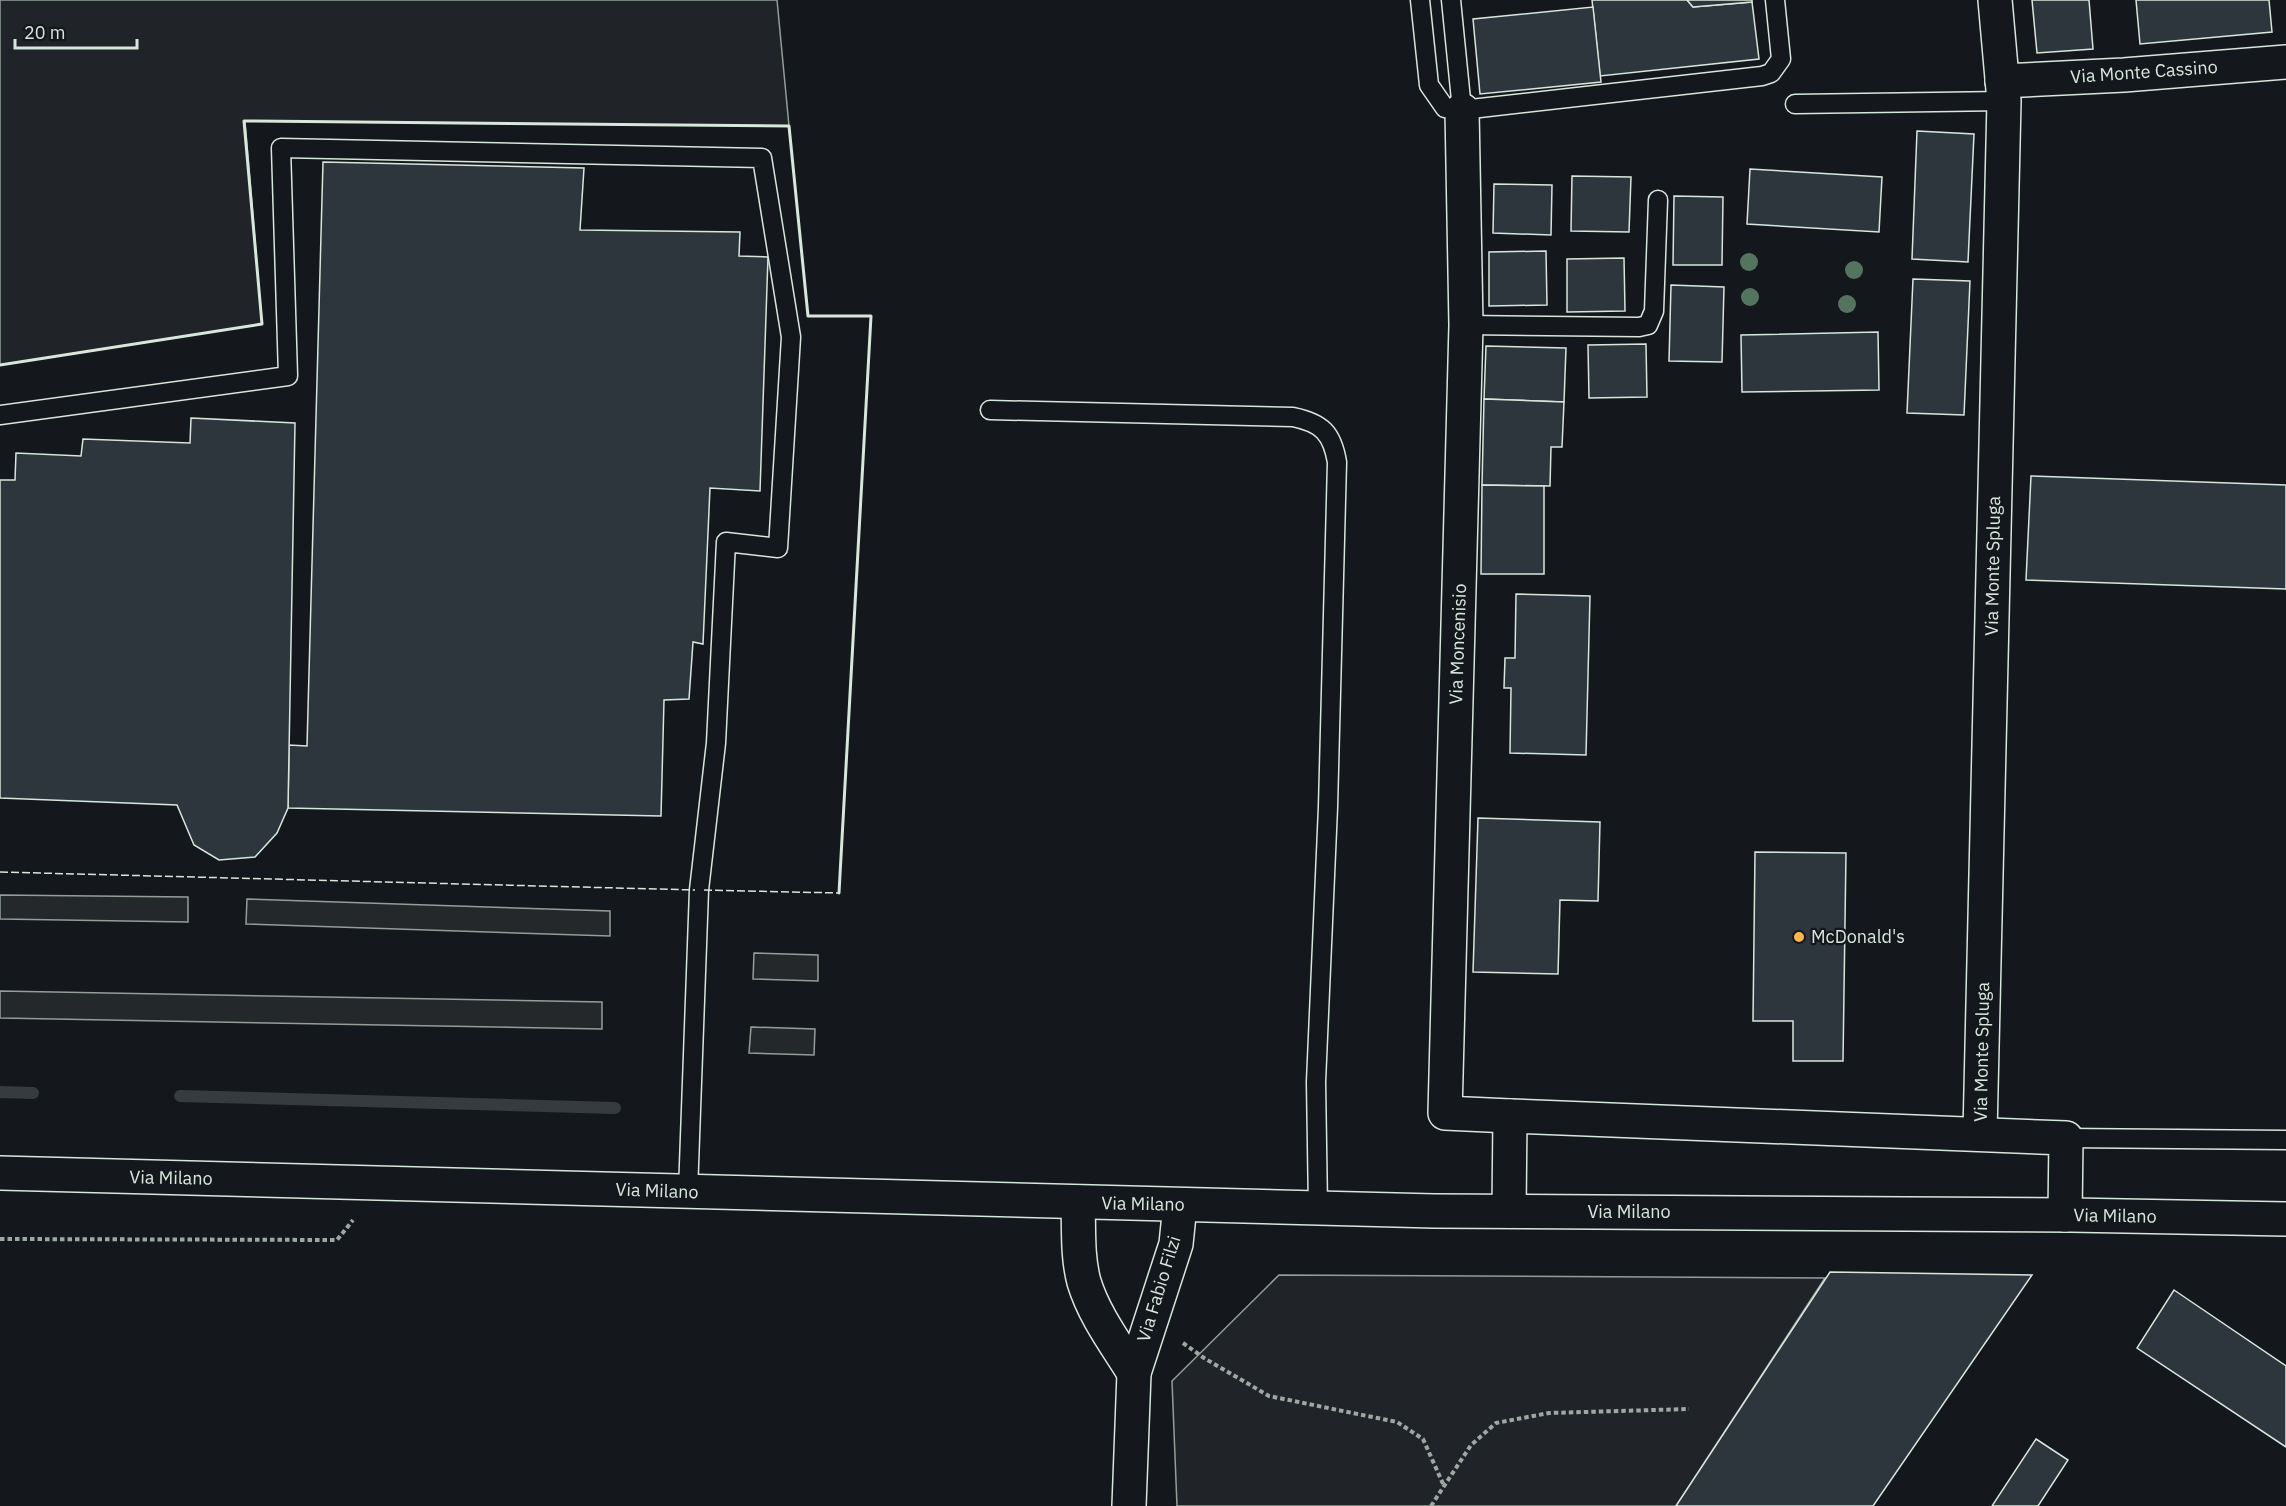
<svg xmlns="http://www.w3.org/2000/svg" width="2286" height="1506" viewBox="0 0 2286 1506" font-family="'IBM Plex Sans',sans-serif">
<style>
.green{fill:#202428;stroke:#939e99;stroke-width:1.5}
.parking{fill:#24282b;stroke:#939e99;stroke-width:1.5}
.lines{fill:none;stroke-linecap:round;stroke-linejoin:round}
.stream{stroke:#363b3e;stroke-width:12}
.building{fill:#2c363c;stroke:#d8e6dc;stroke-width:1.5}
.lane-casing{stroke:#d8e6dc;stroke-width:21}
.street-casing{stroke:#d8e6dc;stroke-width:36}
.secondary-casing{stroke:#d8e6dc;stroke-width:36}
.path{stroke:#9da8a2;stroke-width:4;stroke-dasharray:4.5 3;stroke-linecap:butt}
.lane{stroke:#14181c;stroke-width:18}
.street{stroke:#14181c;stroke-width:33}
.secondary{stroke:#14181c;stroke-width:33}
.fence{stroke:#d8e6dc;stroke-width:1.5;stroke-dasharray:8 3;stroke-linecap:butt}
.wall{stroke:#d8e6dc;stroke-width:3}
.tree{fill:#55745f}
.poi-dot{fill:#ffb74d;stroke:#14181c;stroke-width:2}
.labels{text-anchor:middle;stroke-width:4.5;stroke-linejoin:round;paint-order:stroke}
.street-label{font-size:18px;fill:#d8e6dc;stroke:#14181c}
.poi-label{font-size:18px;fill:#d8e6dc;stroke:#14181c;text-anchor:start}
</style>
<rect width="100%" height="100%" fill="#14181c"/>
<g class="green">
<path d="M0 0H777L789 126 245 121 262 324 0 365Z"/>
<path d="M1279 1275 1825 1278 1676 1506H1177L1172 1381Z"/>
</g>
<g class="parking">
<path d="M0 895 188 897V922L0 919Z"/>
<path d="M247 899 610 911V936L246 924Z"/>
<path d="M754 953 818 955V981L753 979Z"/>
<path d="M0 991 602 1002V1029L0 1018Z"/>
<path d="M751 1027 815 1029 814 1055 749 1053Z"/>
</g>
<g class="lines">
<g class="stream">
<path d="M0 1092 33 1093"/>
<path d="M180 1096 615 1108"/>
</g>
</g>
<g class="building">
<path d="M1592 0H1687L1693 7 1752 2 1759 59 1600 76Z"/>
<path d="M1687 0H1752V2L1693 7Z"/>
<path d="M2032 0H2089L2093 49 2037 53Z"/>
<path d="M2136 0H2269L2272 32 2140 44Z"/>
<path d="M1593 7 1601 82 1480 94 1473 19Z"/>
<path d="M1917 131 1974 134 1968 262 1912 259Z"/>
<path d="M323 162 584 168 580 230 740 232 739 256 768 257 760 491 710 488 703 644 693 642 689 699 664 700 661 816 288 808 289 745 307 746Z"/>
<path d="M1750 169 1882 177 1879 232 1747 224Z"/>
<path d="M1572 176 1631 177 1629 232 1571 231Z"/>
<path d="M1494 184 1552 185 1551 235 1493 233Z"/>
<path d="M1674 196 1723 197 1722 265H1673Z"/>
<path d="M1546 251 1547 305 1489 306V252Z"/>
<path d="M1624 258 1625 311 1567 312V259Z"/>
<path d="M1913 279 1970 281 1964 415 1907 413Z"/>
<path d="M1671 285 1724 287 1722 362 1669 361Z"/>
<path d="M1878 332 1879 390 1742 392 1741 335Z"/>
<path d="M1646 344 1647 397 1589 398 1588 345Z"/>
<path d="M1486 346 1566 348 1564 402 1484 399Z"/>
<path d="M1484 399 1564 402 1562 447H1551L1550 486 1482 485Z"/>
<path d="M191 418 295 423 288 808 277 833 255 857 219 860 194 845 177 805 0 798V480H15L16 453 81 456 83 439 190 443Z"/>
<path d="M2031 476 2286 485V589L2026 580Z"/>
<path d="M1482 485 1544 486V574H1481Z"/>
<path d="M1516 594 1590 596 1586 755 1510 753 1511 688H1504L1505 658H1515Z"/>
<path d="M1478 818 1600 822 1598 901 1560 900 1558 974 1473 972Z"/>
<path d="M1755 852 1846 853 1843 1061H1793V1021H1753Z"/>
<path d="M1830 1272 2032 1275 1873 1506H1676Z"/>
<path d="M2174 1290 2286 1366V1447L2137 1348Z"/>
<path d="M2036 1439 2068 1460 2038 1506H1992Z"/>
</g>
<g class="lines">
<defs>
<g id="lane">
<path d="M1420 0 1429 85 1445 108 1462 110 1762 76 1771 73 1781 59 1775 0"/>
<path d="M1451 0 1462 110"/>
<path d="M1795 104 2004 101"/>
<path d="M1466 325 1639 327 1648 325 1654 311 1658 200"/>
<path d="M990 410 1293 417C1322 423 1332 433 1337 462L1328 807 1316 1082 1318 1208"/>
<path d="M0 415 288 376 281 148 762 158 791 337 778 548 726 542 716 743 699 890 688 1192"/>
<path d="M2066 1138 2286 1140"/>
</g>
<g id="street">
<path d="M2002 81 2124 75 2286 62"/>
<path d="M1462 110 1466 325 1445 1113 1510 1116"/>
<path d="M1980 1133 2004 101 1995 0"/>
<path d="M1078 1202C1079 1229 1077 1256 1084 1282 1094 1315 1116 1344 1134 1373"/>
<path d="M1509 1211 1510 1116 2066 1138 2065 1215"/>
<path d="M1129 1506 1134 1373 1176 1244 1180 1205"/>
</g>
<path id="secondary" d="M0 1173 1434 1211 2071 1215 2286 1219"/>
</defs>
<use href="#lane" class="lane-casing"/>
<use href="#street" class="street-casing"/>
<use href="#secondary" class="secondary-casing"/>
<g class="path">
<path d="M0 1239 337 1240 353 1220"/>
<path d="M1183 1343 1204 1358 1269 1396 1397 1422 1423 1439 1444 1486"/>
<path d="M1431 1506 1471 1445 1496 1423 1549 1413 1689 1409"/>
</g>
<use href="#lane" class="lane"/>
<use href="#street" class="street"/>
<use href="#secondary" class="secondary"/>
<g class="fence">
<path d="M0 872 695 890"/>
<path d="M704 890 839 893"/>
</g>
<path class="wall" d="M0 365 262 324 244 121 789 126 808 316H871L839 893"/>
</g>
<g class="tree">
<circle cx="1749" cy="262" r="9"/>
<circle cx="1854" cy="270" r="9"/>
<circle cx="1750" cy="297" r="9"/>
<circle cx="1847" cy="304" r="9"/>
</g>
<circle class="poi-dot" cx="1799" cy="937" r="6"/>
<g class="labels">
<g class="street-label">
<text transform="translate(2144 72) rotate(-4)" y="6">Via Monte Cassino</text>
<text transform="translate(1993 566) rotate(-89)" y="6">Via Monte Spluga</text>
<text transform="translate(1458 644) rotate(-88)" y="6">Via Moncenisio</text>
<text transform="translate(1982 1052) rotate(-89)" y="6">Via Monte Spluga</text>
<text transform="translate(171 1178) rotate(1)" y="6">Via Milano</text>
<text transform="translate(657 1191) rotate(2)" y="6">Via Milano</text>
<text transform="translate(1143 1204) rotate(1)" y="6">Via Milano</text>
<text x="1629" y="1218">Via Milano</text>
<text transform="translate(2115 1216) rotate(1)" y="6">Via Milano</text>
<text transform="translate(1159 1289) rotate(-73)" y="6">Via Fabio Filzi</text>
</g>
<g class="poi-label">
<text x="1811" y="943">McDonald's</text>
</g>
</g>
<path d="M15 39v9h122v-9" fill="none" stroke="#d8e6dc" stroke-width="3"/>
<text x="24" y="39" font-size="18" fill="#d8e6dc" stroke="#14181c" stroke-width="4.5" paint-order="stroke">20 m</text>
</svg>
